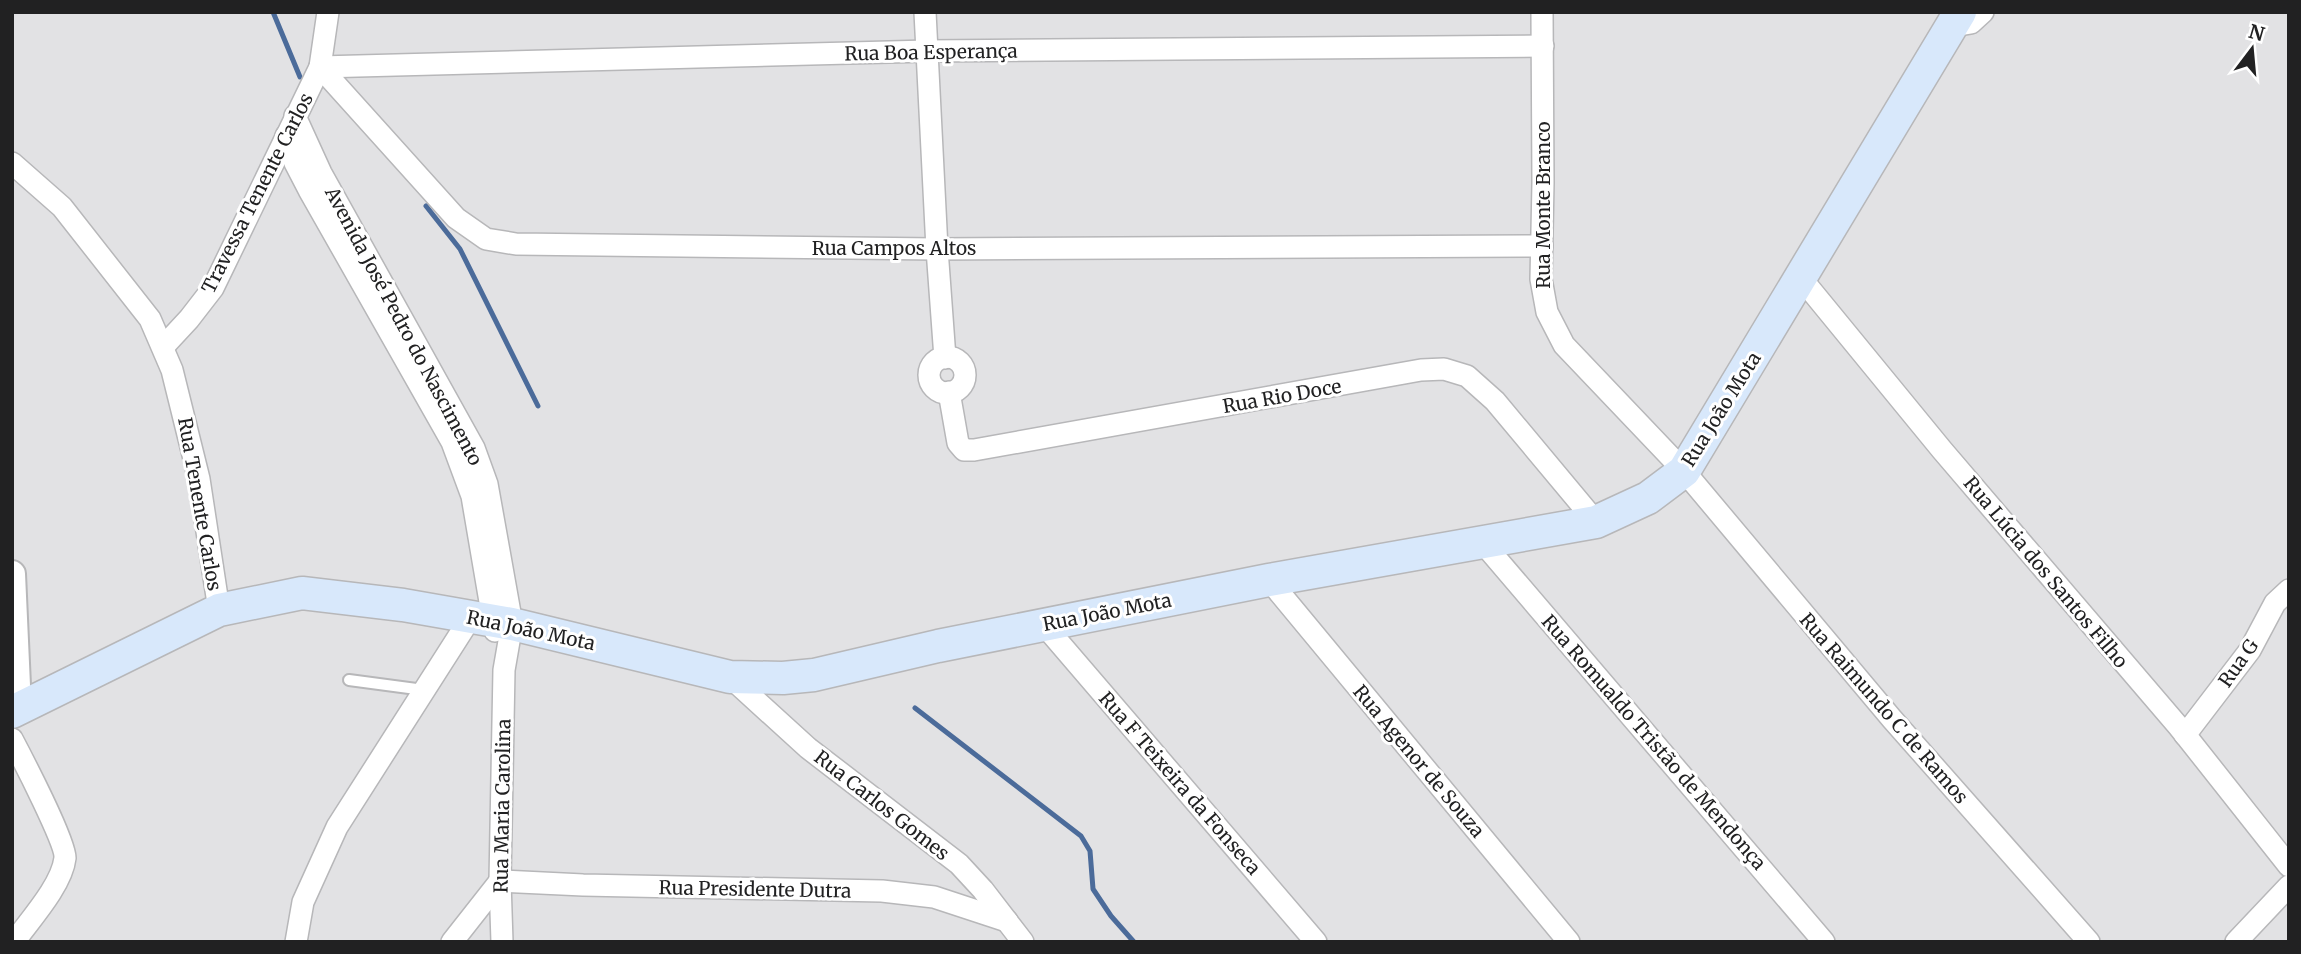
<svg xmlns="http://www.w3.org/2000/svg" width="2301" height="954" viewBox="0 0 2301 954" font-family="Merriweather,serif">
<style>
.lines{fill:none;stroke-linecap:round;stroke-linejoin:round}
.stream{stroke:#4b6b9a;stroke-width:5}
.service-casing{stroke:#b7b7b9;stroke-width:14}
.minor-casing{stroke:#b7b7b9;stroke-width:24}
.tertiary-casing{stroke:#b7b7b9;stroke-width:30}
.secondary-casing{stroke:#b7b7b9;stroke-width:35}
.service{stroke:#fff;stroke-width:10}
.minor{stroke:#fff;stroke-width:21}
.tertiary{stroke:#fff;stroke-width:26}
.secondary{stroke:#d8e8fb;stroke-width:32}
.labels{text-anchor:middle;stroke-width:6;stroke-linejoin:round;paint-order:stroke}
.street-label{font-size:19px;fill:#212122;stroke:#fff}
</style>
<rect width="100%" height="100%" fill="#e2e2e4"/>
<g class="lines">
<g class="stream">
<path d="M273 12 300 77"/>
<path d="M426 206 460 249 538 406"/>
<path d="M915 708 1081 836 1090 851 1093 889 1111 916 1134 942"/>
</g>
<defs>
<path id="service" d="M349 680 424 690"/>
<g id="minor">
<path d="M925 12 937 249 945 358"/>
<path d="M1542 12 1543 183 1541 279 1547 312 1564 345 1684 471 1892 719 2089 942"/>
<path d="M1953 26 1971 23 1983 12"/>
<path d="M320 67 456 218 486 239 516 244 937 249 1542 246"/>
<path d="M320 67 928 51 1543 46"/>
<path d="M295 116 321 173 474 448 487 484 512 624 504 670 500 881 502 942"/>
<path d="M286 136 295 163 309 190 452 442 472 496 495 631"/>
<path d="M12 163 62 207 150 319 172 370 199 479 219 610"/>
<path d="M1801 278 1942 450 2179 727 2289 866"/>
<path d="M163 347 189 319 213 288 320 67 328 12"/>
<circle cx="947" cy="375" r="18"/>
<path d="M949 392 958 443 964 450H974L1421 370 1444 369 1467 376 1495 401 1596 522"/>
<path d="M1483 543 1824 942"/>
<path d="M1269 580 1569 942"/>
<path d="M1044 625 1316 942"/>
<path d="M730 677 808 748 959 864 983 890 1023 942"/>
<path d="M2185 735 2250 650 2275 603 2289 590"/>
<path d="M12 739C22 758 66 843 65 858 62 885 30 920 14 942"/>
<path d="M296 942 303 902 337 827 471 617"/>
<path d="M452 942 500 881 583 885 882 891 934 897 1007 921"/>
<path d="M2236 942 2289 886"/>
</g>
<path id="tertiary" d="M12 574 18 708"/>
<path id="secondary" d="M12 712 219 610 302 593 403 605 512 624 730 677 783 678 814 675 938 646 1269 580 1596 522 1648 498 1684 471 1960 12"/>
</defs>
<use href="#service" class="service-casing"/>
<use href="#minor" class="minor-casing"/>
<use href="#tertiary" class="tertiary-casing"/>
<use href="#secondary" class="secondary-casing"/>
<use href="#service" class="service"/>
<use href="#minor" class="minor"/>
<use href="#tertiary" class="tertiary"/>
<use href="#secondary" class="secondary"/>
</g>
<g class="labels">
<g class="street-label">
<text transform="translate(931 52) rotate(-1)" y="7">Rua Boa Esperança</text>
<text transform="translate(257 193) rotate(-63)" y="7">Travessa Tenente Carlos</text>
<text transform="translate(1543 205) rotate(-90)" y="7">Rua Monte Branco</text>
<text x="894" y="255">Rua Campos Altos</text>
<text transform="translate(404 326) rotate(62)" y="7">Avenida José Pedro do Nascimento</text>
<text transform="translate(1282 396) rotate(-10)" y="7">Rua Rio Doce</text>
<text transform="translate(1721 409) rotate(-58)" y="7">Rua João Mota</text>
<text transform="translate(200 504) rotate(80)" y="7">Rua Tenente Carlos</text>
<text transform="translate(2046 572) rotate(50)" y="7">Rua Lúcia dos Santos Filho</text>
<text transform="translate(1107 612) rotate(-11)" y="7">Rua João Mota</text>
<text transform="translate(531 630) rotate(12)" y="7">Rua João Mota</text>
<text transform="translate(2238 663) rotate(-55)" y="7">Rua G</text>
<text transform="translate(1884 708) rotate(49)" y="7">Rua Raimundo C de Ramos</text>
<text transform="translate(1654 742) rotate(49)" y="7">Rua Romualdo Tristão de Mendonça</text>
<text transform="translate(1419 761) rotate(50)" y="7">Rua Agenor de Souza</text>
<text transform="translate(1180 783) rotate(49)" y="7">Rua F Teixeira da Fonseca</text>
<text transform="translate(882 805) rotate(38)" y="7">Rua Carlos Gomes</text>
<text transform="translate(502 806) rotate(-89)" y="7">Rua Maria Carolina</text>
<text transform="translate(755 889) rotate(1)" y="7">Rua Presidente Dutra</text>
</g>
</g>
<rect width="2301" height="954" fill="none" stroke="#212122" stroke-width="28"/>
<g transform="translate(2252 49) rotate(16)" stroke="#ffffff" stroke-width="5" paint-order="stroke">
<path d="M0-5L12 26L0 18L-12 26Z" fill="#212122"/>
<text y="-10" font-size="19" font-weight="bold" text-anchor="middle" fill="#212122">N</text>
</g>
</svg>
